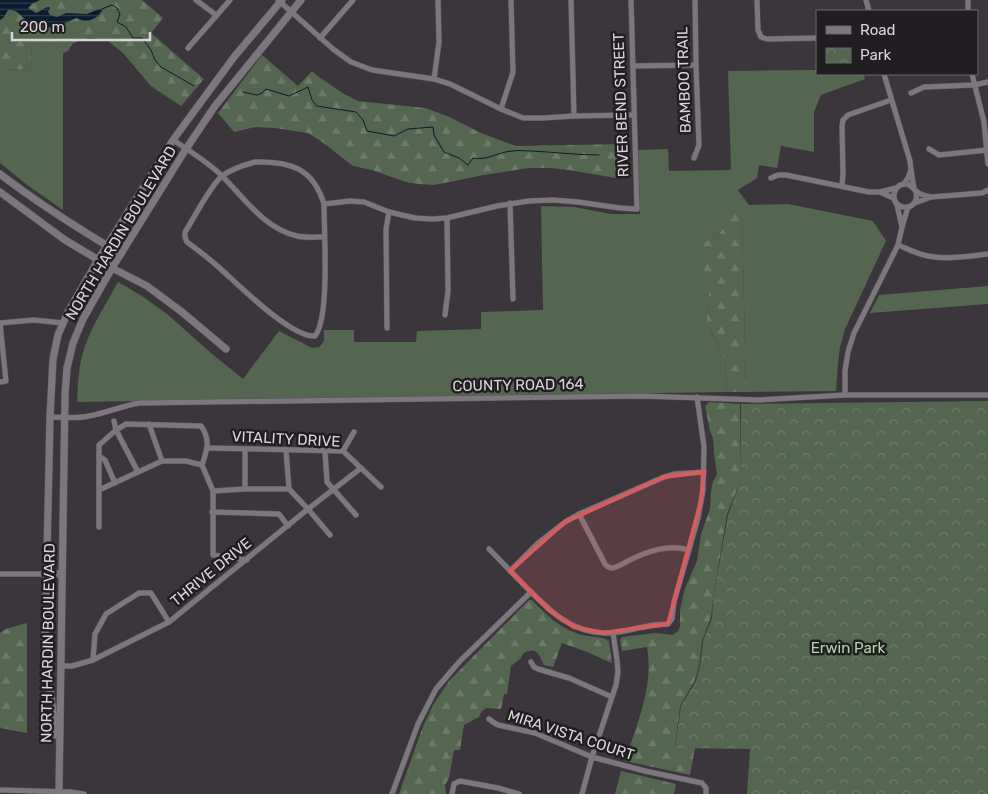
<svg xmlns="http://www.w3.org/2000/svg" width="988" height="794" viewBox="0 0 988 794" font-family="Rubik,sans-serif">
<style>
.grass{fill:#546650}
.forest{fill:url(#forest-firs)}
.park{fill:url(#park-crowns)}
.water{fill:url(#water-rules)}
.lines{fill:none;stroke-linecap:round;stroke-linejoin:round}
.stream{stroke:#0a1d30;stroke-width:1}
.street-casing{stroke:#59545a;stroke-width:6}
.secondary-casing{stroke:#59545a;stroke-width:8}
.street{stroke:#7c767d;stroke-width:5}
.secondary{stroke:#7c767d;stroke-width:7}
.marked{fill:#d75c5d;fill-opacity:0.2;stroke:#d75c5d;stroke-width:4;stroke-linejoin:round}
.labels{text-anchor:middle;stroke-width:5;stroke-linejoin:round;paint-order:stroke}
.street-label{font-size:15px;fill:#d9d5d9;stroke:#211e21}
.park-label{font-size:15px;fill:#b1d7a8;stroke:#211e21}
</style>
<defs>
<pattern id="forest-firs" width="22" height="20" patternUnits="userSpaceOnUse" patternTransform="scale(1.25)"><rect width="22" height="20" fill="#546650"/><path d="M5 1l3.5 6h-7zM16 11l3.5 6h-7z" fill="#6c7b69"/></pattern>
<pattern id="park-crowns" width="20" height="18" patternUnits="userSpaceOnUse" patternTransform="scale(1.25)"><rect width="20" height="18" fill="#546650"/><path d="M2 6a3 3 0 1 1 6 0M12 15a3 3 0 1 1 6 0" fill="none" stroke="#6c7b69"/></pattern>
<pattern id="water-rules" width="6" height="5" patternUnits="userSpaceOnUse" patternTransform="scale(1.25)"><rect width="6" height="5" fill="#0a1d30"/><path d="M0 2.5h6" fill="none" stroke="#2d3d4d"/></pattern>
</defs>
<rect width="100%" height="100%" fill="#3b363c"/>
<g class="grass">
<path d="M39 40C50 41 53 40 58 51L63 53V210L26 184 0 163V70L26 69 31 65 32 46Z"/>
<path d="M817 70V74H864L865 79 821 95 814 112V152L781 146 777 168 759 165 757 178 738 190 749 205 788 204 873 221 886 241 845 329 840 347 838 364 836 391 746 392 742 214 726 225 717 236 708 240 706 275 709 295V305L707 314 710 329 725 360 727 392 77 402C78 387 78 371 82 356 89 329 105 306 118 282L142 296 167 314 211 353 243 379 279 331 312 348 319 347 322 344 324 341V330H354V342H416L417 331 481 329V312L543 310 541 206 574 207 611 214H640L638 150 668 149 669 171 731 170 728 71Z"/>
<path d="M988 286V304L870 313 879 295Z"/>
</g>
<g class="forest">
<path d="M0 0H142L163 18 151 33 204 79 181 106 151 86 123 53 107 40 89 38 73 43 68 51 63 53 58 51C53 40 50 41 39 40L32 46 31 65 26 69 0 70Z"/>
<path d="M262 55 298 86 312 71 319 77 344 94 358 101 425 108 447 116 481 133 515 146 627 144 628 178H616L569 170 550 168H529L484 175 434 185 418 184 406 182 372 170 353 166 321 141 308 133 275 128 255 127 234 132 218 113Z"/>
<path d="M732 214H742L746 392H727L725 360 707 322V314L709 305V295L701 252 703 245 708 240 717 236 726 225Z"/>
<path d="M709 402 740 404 741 480 727 514 713 598 711 617 702 641 699 666 695 680 680 706 675 747 695 748 690 775 625 761C637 724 654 686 647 647L622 651 620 640 622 637 655 633 673 635 678 631 680 626V610L685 588 697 561 701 534 710 509 711 491 713 482 717 474 714 454 713 438 710 431 705 406Z"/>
<path d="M529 600H532C546 615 560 628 579 634 588 637 603 636 609 641L612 663 587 652 562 643 553 667 544 665C539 655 537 646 524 653L520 659 511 666 507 694H504L501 709 486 708 481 712 479 717 464 725 460 750H454L449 778 445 785 446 794H399L422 729 433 705 449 681Z"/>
<path d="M27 623V733L0 728V633L6 629Z"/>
<path d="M621 771 676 784 674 794H615Z"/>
</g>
<path class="park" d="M988 401V794H747L750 749 675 748 681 706 696 681 700 666 703 641 712 618 713 599 728 515 741 480V404Z"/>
<path class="water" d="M0 0H40L32 4 28 8 36 13C41 11 45 7 49 7L50 8 48 12 50 15 57 17 66 13 87 14 99 9H103C98 19 87 24 77 18 74 19 72 20 69 21 64 23 61 28 55 28 51 29 48 26 44 25 39 23 33 24 28 21 19 16 20 10 8 10L4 17 0 20Z"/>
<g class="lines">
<g class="stream">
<path d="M102 9 112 5 117 8 120 14 117 22 126 27 133 38H142L151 50 155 60 161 67 194 86"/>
<path d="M243 92 257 95 262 93 266 89 289 96 308 87 312 100 317 106 356 112 363 120 367 131 394 136 408 129 433 127 434 135 444 152 459 158 468 165 473 158C487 161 498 152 512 151 518 150 525 151 531 151 554 152 576 155 599 155"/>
</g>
<defs>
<g id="street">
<path d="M196 0 216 15"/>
<path d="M278 0 333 49 351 62 372 70 434 79 450 84 501 109 523 118H543L574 116 634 115"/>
<path d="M571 0 574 116"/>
<path d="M757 0 758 30 761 37 767 39 817 38"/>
<path d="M866 0 869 11"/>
<path d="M968 0V11"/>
<path d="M320 38 353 0"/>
<path d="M188 48 230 0"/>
<path d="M633 66 696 65"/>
<path d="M884 74 910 161 911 170"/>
<path d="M972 74 984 122 988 164"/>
<path d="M434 79 439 42 438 0"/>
<path d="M911 93 924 87 974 85 988 82"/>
<path d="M501 109 513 72 511 0"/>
<path d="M173 140C190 151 206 161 220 174 244 197 263 228 297 236 306 238 316 237 324 237"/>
<path d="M929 149 939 155 987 150"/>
<path d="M694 158 699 145 696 65 695 0"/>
<path d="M255 162C290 161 313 168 324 204 324 231 330 318 315 336 290 338 234 280 215 264 206 256 196 249 187 242L185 237V232C194 218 210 186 222 176 231 169 244 165 255 162Z"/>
<path d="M771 178 778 175H786L869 192H880"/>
<path d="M904 184 908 178 911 170 914 188"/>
<path d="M842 186 843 174 842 126 843 120 848 115 891 100"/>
<path d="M931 197 982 193 988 190"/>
<path d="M893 198 880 192 896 188"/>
<path d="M510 203 513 299"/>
<path d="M915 203 931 197C926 196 919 194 916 191 912 188 912 185 906 184 892 183 889 205 903 207 913 209 918 200 916 192"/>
<path d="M324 204 350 201 364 202 389 212 415 218 432 219 447 218 497 206 529 201 553 200 578 202 620 208 637 209 631 0"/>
<path d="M897 205 902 227 908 207"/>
<path d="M898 245C908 249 917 254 928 256 947 260 969 256 988 254"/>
<path d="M445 315 448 291 447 218"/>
<path d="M0 323 6 381 0 382"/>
<path d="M0 323 34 320 63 323"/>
<path d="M387 328 386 229 389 212"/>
<path d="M845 395V371L848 352 854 333 898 245 902 227"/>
<path d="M50 417C63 417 76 419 89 416 106 413 122 406 139 403L642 396 759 400 845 395H988"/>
<path d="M114 421 116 430 138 472"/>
<path d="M149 424 162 461"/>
<path d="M207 448 343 451 381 487"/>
<path d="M286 450 289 489"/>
<path d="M325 451 327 482 356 515"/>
<path d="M343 451 354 432"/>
<path d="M99 456 105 460 115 483"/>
<path d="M202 465 213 491V555L247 560"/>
<path d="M245 489V449"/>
<path d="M99 490 162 461H186L202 465"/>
<path d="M213 491 245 489H289L308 509 330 535"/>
<path d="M212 512 279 514 288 526"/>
<path d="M579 514 605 564C607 566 608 568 612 568 617 568 625 562 630 560 648 551 668 544 689 550"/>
<path d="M99 527V445L116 430 126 424 201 426C211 440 207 450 202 465"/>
<path d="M489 549C502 562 514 575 527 588 549 610 570 632 604 633 619 634 634 628 649 626 656 624 662 625 668 624L672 619 674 602 698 518 703 490 704 447 697 397"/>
<path d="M510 571 537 544 565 522 579 514 664 477 675 474 704 472"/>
<path d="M0 574H46"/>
<path d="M93 660 95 634 106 614 139 593H151L169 622"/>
<path d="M531 662 534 667 538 669 569 678 612 697"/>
<path d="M61 666H72L93 660 169 622 308 509 361 468"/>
<path d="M489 719 493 722 498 725 535 733 592 757 645 771 702 783 706 788V794"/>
<path d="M0 790 70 792 84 794"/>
<path d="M392 794 418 724 436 689 460 661 531 592"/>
<path d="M452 794 454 784 460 781 498 788 519 794"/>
<path d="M582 794 592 757 616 685 618 672 617 660 613 633"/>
</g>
<g id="secondary">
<path d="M0 174C39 204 79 229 121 254"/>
<path d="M0 192 65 240 112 268 147 286 182 312 226 349"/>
<path d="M46 574H62"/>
<path d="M56 735 48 676 45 647 50 417 53 359 58 335 68 312 98 260 173 140 234 57 282 0"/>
<path d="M59 791 65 395 67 368 73 343 83 319 112 268 186 149 215 106 301 0"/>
</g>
</defs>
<use href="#street" class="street-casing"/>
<use href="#secondary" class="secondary-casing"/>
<use href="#street" class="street"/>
<use href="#secondary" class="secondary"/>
</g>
<path class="marked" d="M704 472 701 501 668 624 603 633 574 627 549 610 510 571 565 522 664 477Z"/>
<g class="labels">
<g class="street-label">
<text transform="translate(684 80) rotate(-92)" y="5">BAMBOO TRAIL</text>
<text transform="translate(621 105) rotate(-92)" y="5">RIVER BEND STREET</text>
<text transform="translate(121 233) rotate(-59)" y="5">NORTH HARDIN BOULEVARD</text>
<text transform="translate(518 385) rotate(-1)" y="5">COUNTY ROAD 164</text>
<text transform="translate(286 439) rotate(3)" y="5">VITALITY DRIVE</text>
<text transform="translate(211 572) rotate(-39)" y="5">THRIVE DRIVE</text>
<text transform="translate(48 643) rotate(-89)" y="5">NORTH HARDIN BOULEVARD</text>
<text transform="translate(571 735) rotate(18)" y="5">MIRA VISTA COURT</text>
</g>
<g class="park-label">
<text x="848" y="653">Erwin Park</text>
</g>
</g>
<rect x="816" y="10" width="162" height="65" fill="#211e21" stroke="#6b676b"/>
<rect x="826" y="26" width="25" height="8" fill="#7c767d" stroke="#6b676b"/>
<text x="860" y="35" font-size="15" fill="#d9d5d9">Road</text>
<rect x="826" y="48" width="25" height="15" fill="url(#park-crowns)" stroke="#6b676b"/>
<text x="860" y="60" font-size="15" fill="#d9d5d9">Park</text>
<path d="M12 32v8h138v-8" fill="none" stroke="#d9d5d9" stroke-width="2.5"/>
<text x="20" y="32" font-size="15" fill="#d9d5d9" stroke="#211e21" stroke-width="4" paint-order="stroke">200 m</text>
</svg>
